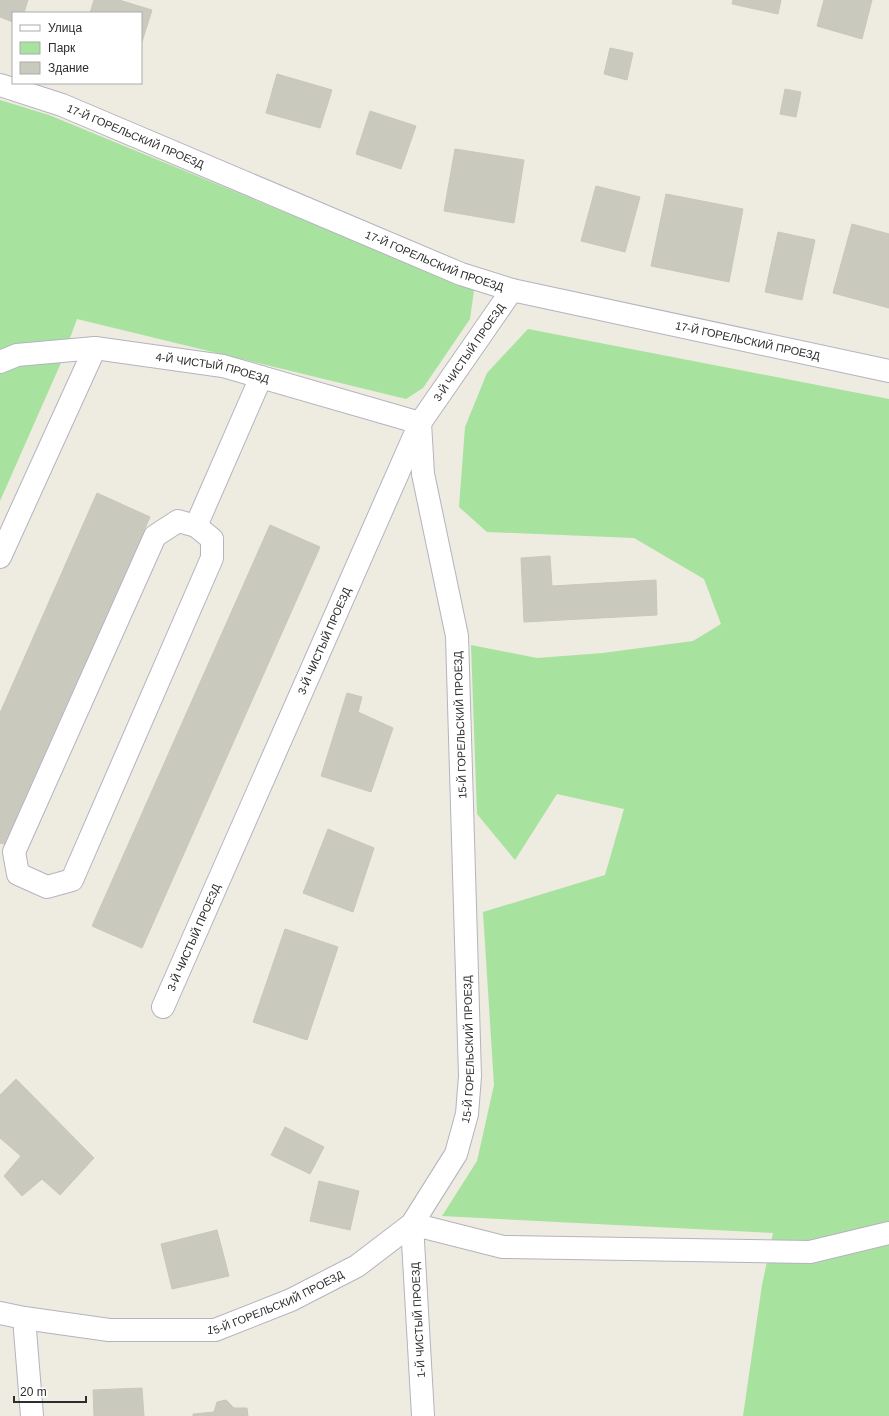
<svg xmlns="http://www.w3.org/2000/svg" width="889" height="1416" viewBox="0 0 889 1416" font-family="Arial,sans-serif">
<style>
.green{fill:#a7e29e}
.building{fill:#cac9be;stroke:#cac7b9}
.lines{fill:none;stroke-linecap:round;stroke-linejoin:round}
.minor-casing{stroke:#b4b3c0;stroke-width:24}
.minor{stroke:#fff;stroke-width:22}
.labels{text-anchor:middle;stroke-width:3.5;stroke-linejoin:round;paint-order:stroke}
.street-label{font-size:11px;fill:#2d2d2d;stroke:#fff}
</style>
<rect width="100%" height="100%" fill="#eeebe0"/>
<g class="green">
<path d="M0 100 49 115 474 290 470 319 423 388 406 399 77 319 60 365 0 501Z"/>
<path d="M528 329 889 399V1416H743L762 1285 773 1233 442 1216 477 1161 494 1085 483 912 605 875 624 809 557 794 515 860 477 814 471 645 537 658 603 653 693 641 721 624 704 579 634 538 487 532 459 507 465 427 487 373Z"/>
</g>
<g class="building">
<path d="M0 0H28L24 13H13V22L0 17Z"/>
<path d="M94 0H119L152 10 141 45V13H90Z"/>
<path d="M733 0H781L778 14 732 4Z"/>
<path d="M824 0H872L862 39 817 26Z"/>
<path d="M610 48 633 53 627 80 604 74Z"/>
<path d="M277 74 332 90 320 128 266 113Z"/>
<path d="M785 89 801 92 796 117 780 114Z"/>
<path d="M370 111 416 126 401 169 356 154Z"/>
<path d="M455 149 524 160 514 223 444 211Z"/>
<path d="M596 186 640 197 625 252 581 241Z"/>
<path d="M666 194 743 209 729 282 651 266Z"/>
<path d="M852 224 889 234V308L833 293Z"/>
<path d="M778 232 815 240 802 300 765 292Z"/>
<path d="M97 493 150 517 4 844 0 843V713Z"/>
<path d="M270 525 320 547 142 948 92 926Z"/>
<path d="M550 556 552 586 656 580 657 615 524 622 521 558Z"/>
<path d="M347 693 362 697 358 712 393 728 371 792 321 776Z"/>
<path d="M328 829 374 848 353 912 303 893Z"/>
<path d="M285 929 338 947 307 1040 253 1022Z"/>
<path d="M16 1079 94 1158 60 1195 42 1179 22 1196 4 1176 21 1156 0 1138V1095Z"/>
<path d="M285 1127 324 1147 310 1174 271 1155Z"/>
<path d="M319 1181 359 1191 350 1230 310 1221Z"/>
<path d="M217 1230 229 1276 172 1289 161 1244Z"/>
<path d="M142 1388 144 1416H94L93 1390Z"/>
<path d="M226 1400 234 1408H247L248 1416H193V1414L214 1412 217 1402Z"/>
</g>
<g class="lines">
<defs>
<g id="minor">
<path id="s1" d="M0 85 62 105 461 274 512 290 889 371"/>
<path id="s2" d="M0 362 17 355 95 348 223 366 420 423"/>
<path d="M178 521 196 526 212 539V558L72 880 47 887 18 874 14 852 155 536Z"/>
<path d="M196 526 261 377"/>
<path d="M0 557 95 348"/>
<path id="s3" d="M163 1007 420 423 512 290"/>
<path d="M0 1313 24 1318 32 1416"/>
<path id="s4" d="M24 1318 109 1330H215L291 1300 357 1266 412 1224 456 1154 467 1114 470 1076 457 636 423 474 420 423"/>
<path d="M423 1416 412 1224 503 1247 810 1252 889 1233"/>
</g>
</defs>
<use href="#minor" class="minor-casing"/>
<use href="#minor" class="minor"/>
</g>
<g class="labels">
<g class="street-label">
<text dy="4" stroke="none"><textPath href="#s1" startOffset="145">17-Й ГОРЕЛЬСКИЙ ПРОЕЗД</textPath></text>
<text dy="4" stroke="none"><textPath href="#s1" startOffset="469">17-Й ГОРЕЛЬСКИЙ ПРОЕЗД</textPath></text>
<text dy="4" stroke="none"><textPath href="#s1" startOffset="793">17-Й ГОРЕЛЬСКИЙ ПРОЕЗД</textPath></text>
<text dy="4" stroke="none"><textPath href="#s3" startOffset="724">3-Й ЧИСТЫЙ ПРОЕЗД</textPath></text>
<text dy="4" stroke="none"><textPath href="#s2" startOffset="216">4-Й ЧИСТЫЙ ПРОЕЗД</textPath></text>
<text dy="4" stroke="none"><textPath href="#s3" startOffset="400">3-Й ЧИСТЫЙ ПРОЕЗД</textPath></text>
<text transform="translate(460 725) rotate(-92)" y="4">15-Й ГОРЕЛЬСКИЙ ПРОЕЗД</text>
<text dy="4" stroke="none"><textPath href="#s3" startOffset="76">3-Й ЧИСТЫЙ ПРОЕЗД</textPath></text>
<text dy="4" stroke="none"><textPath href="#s4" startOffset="606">15-Й ГОРЕЛЬСКИЙ ПРОЕЗД</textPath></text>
<text dy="4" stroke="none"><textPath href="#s4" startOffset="258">15-Й ГОРЕЛЬСКИЙ ПРОЕЗД</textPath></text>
<text transform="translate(418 1320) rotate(-93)" y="4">1-Й ЧИСТЫЙ ПРОЕЗД</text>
</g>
</g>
<rect x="12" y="12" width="130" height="72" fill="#ffffff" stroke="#ababab"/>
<rect x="20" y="25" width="20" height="6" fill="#ffffff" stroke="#ababab"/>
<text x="48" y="32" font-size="12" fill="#2d2d2d">Улица</text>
<rect x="20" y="42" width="20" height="12" fill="#a7e29e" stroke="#ababab"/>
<text x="48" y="52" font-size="12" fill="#2d2d2d">Парк</text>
<rect x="20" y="62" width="20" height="12" fill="#cac9be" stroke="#ababab"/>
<text x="48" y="72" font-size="12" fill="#2d2d2d">Здание</text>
<path d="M14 1396v6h72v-6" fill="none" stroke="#2d2d2d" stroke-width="2"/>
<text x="20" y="1396" font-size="12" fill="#2d2d2d" stroke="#ffffff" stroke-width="3" paint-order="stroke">20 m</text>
</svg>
